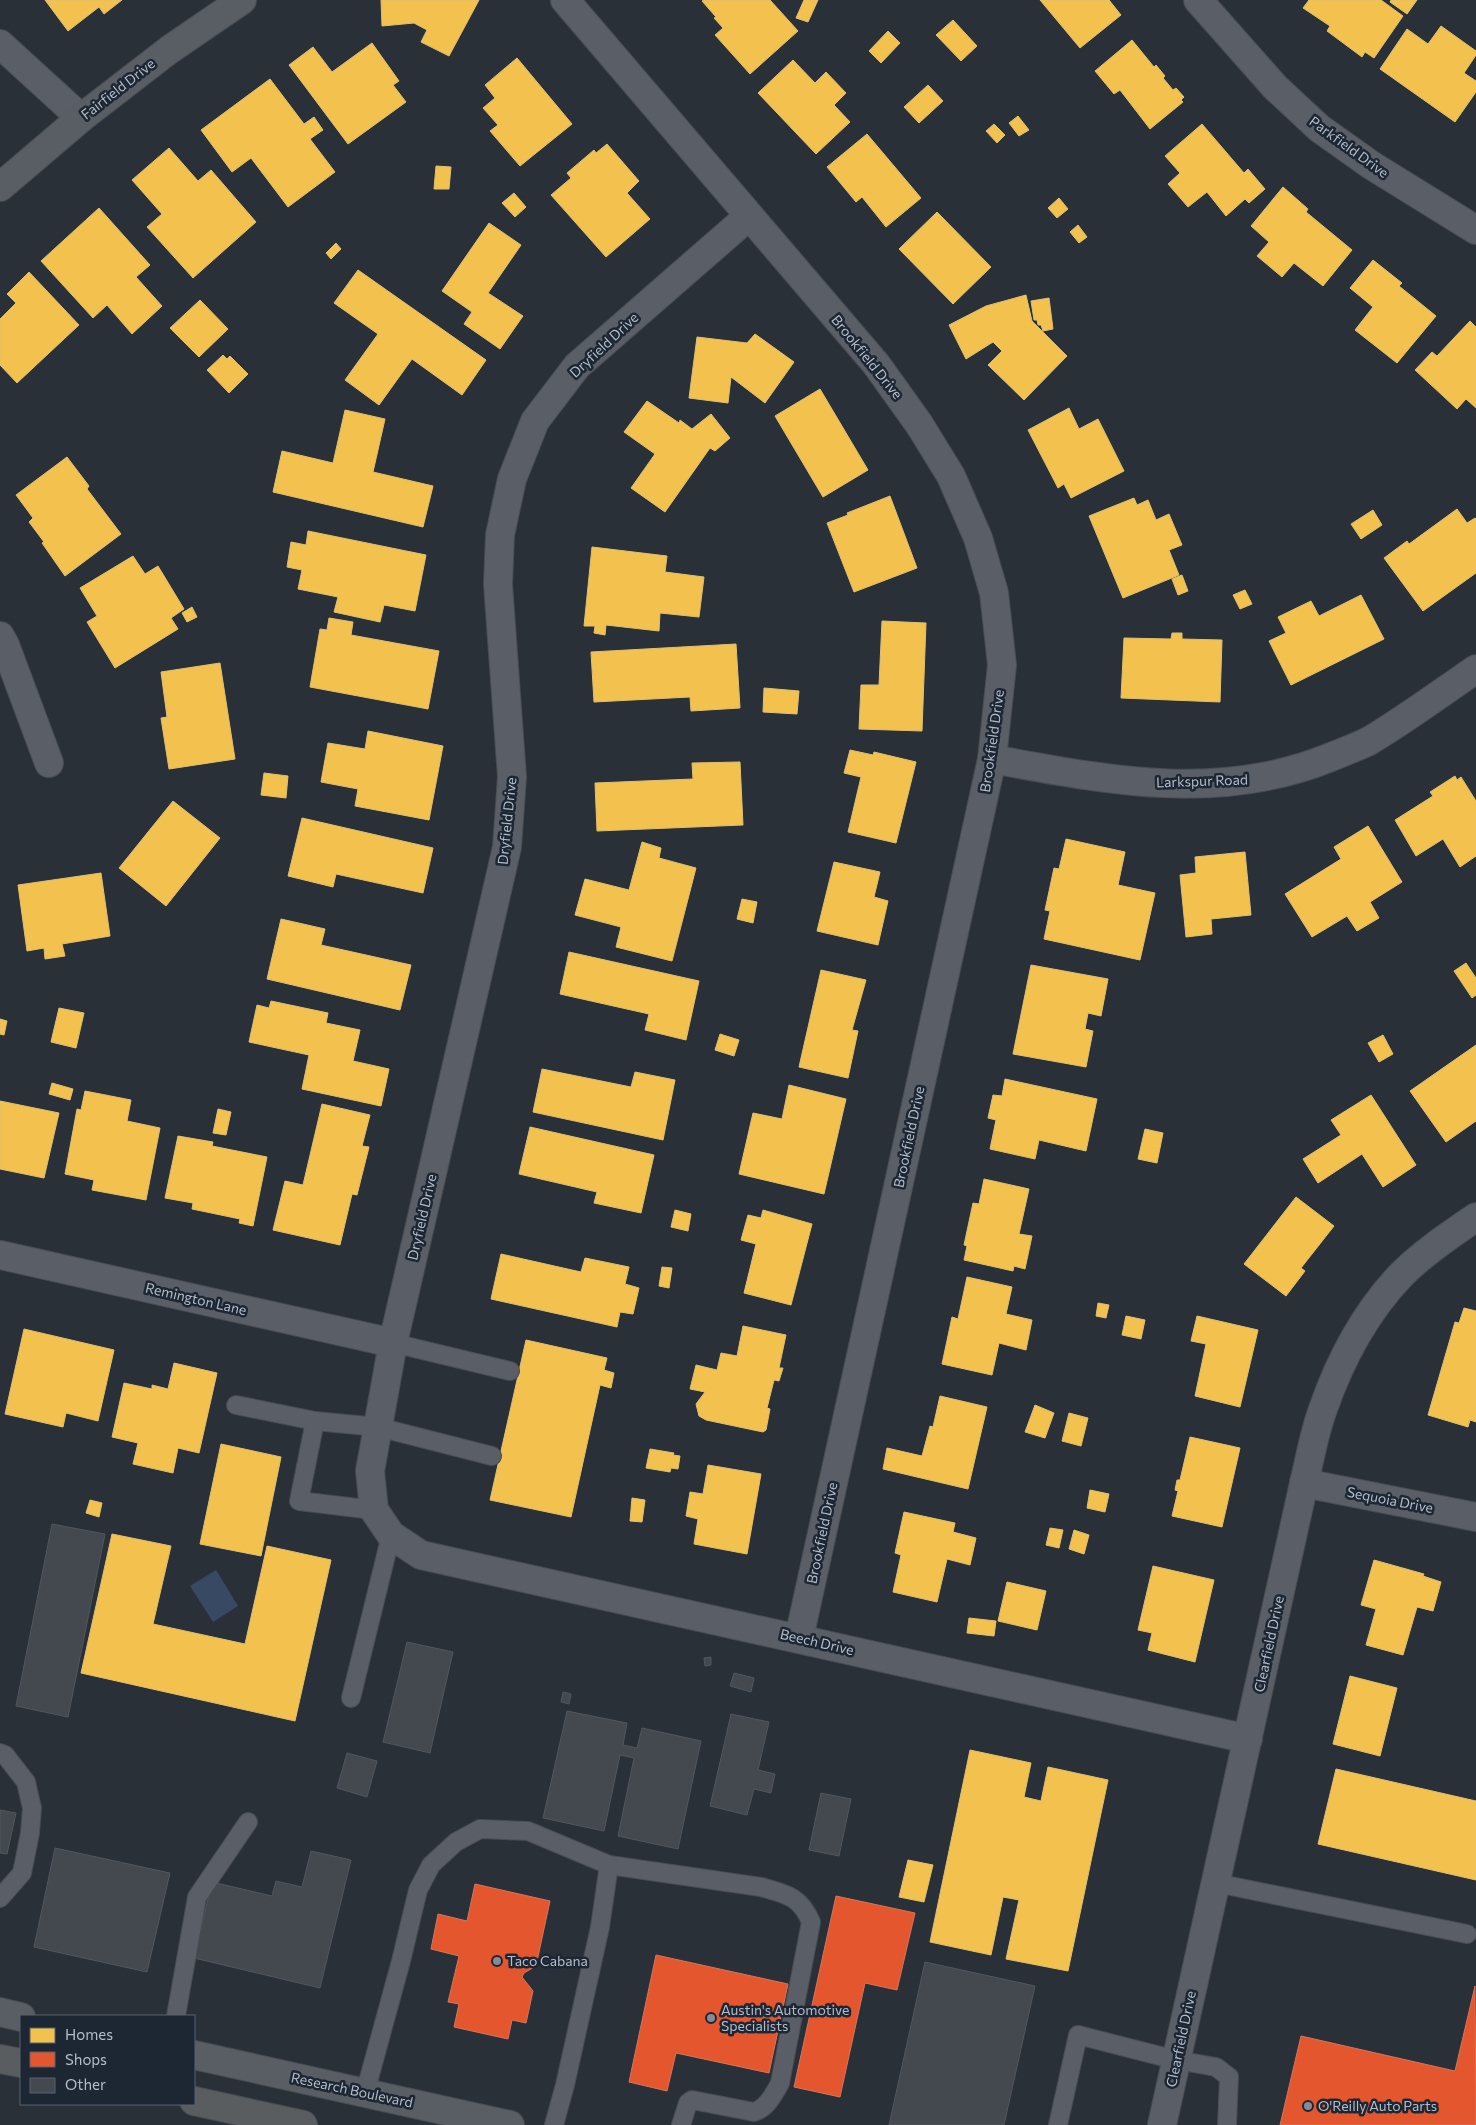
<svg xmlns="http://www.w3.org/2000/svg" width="1476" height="2125" viewBox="0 0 1476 2125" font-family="Commissioner,sans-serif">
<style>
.water{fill:#384963}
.homes{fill:#f2c14e;stroke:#dfc073}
.shops{fill:#e4572e;stroke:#d6755c}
.building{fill:#444950;stroke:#52575f}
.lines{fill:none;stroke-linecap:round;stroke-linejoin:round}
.lane-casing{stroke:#484c53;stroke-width:20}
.street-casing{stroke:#484c53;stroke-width:30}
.secondary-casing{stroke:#484c53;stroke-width:30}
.highway-casing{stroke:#474c53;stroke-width:30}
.lane{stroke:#5a5e66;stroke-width:18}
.street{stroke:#5a5e66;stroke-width:28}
.secondary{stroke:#595d64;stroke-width:28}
.highway{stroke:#5a5d60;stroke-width:28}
.poi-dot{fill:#848b96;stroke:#1d2633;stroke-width:2}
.labels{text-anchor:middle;stroke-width:5;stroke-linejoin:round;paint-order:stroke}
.street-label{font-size:14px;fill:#b4bcc9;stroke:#1d2633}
.poi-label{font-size:14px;fill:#b4bcc9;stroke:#1d2633;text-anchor:start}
</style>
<rect width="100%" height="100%" fill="#2a3038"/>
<path class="water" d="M216 1570 238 1606 213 1622 190 1586Z"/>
<g class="homes">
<path d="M45 0H122L104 14 99 7 68 31Z"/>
<path d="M381 0H479L449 56 421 42 427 30 414 23 382 26Z"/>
<path d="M704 0H770L798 31 750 74 715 35 723 28 714 18 716 17 702 1Z"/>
<path d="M804 0H818L808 22 796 18Z"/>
<path d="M1040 0H1109L1121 15 1080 48Z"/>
<path d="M1309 0H1381L1403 16 1374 58 1365 52 1362 57 1327 31 1330 26 1303 8Z"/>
<path d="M1391 0H1417L1407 14 1390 2Z"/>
<path d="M953 20 977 46 961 61 936 35Z"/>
<path d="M1441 26 1476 51V55L1464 73 1476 81V92L1455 122 1380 69 1407 29 1428 44Z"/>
<path d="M888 31 900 43 881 63 869 51Z"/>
<path d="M1132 40 1154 67 1156 65 1165 76 1163 78 1173 90 1176 88 1184 97 1181 100 1183 102 1150 129 1120 90 1114 94 1095 71Z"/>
<path d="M372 43 399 81 393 85 406 102 348 144 289 65 313 47 332 72Z"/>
<path d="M517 58 572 124 520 166 490 131 498 125 483 108 495 98 485 85Z"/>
<path d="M793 60 815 83 826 72 846 93 834 105 850 122 816 154 758 93Z"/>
<path d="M270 79 304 124 314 117 323 130 310 139 335 172 288 207 251 158 232 172 201 130Z"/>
<path d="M928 85 943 101 919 123 904 107Z"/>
<path d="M1018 116 1029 130 1019 136 1009 123Z"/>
<path d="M994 124 1005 135 997 143 986 131Z"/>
<path d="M1202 124 1244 173 1248 169 1265 189 1249 203 1245 199 1226 216 1207 192 1188 207 1168 184 1180 173 1165 156Z"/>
<path d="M867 134 921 198 886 227 862 197 856 202 827 167Z"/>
<path d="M607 144 639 181 627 193 650 219 606 257 551 195 571 178 567 173 594 150 596 153Z"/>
<path d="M169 148 198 181 211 170 256 222 193 278 147 227 162 214 132 180Z"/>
<path d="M436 166 451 167 449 189H434Z"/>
<path d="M1283 187 1308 209 1306 212 1352 250 1323 286 1294 263 1282 277 1257 256 1269 242 1251 226Z"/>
<path d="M514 193 526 207 515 217 502 203Z"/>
<path d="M1059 198 1068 209 1057 218 1048 208Z"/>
<path d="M99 208 150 265 136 277 162 306 132 334 107 305 93 318 41 261Z"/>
<path d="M937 212 991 267 953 304 899 249Z"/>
<path d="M489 223 521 245 488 293 523 316 500 349 464 324 472 312 442 291Z"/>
<path d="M1078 225 1087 237 1079 243 1070 232Z"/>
<path d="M336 243 341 249 331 259 326 253Z"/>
<path d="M1373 260 1402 283 1399 286 1436 316 1397 363 1355 330 1373 307 1350 288Z"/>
<path d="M358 270 486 360 462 395 412 359 379 405 345 380 378 334 334 303Z"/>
<path d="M29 272 79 325 17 383 0 365V319L16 303 7 294Z"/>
<path d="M1026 295 1032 321 1067 356 1024 400 988 365 1002 351 993 342 966 359 949 325 986 306Z"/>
<path d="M1049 298 1053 329 1043 331 1041 325H1038L1037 320H1034L1031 301Z"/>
<path d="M200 300 228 329 199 357 170 328Z"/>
<path d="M1470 321 1476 327V408L1466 399 1457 409 1415 370 1432 352 1437 356Z"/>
<path d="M755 334 794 362 765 403 731 377 728 403 689 398 697 337 747 343Z"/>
<path d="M223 355 227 359 230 356 248 374 229 393 207 370Z"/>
<path d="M820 389 868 470 823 497 775 416Z"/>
<path d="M647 401 679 423 680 420 692 429 711 414 730 438 715 451 710 448 665 512 631 488 655 454 624 432Z"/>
<path d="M1069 408 1079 429 1098 419 1124 471 1071 498 1064 484 1058 488 1028 430Z"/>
<path d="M345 410 385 419 373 472 433 486 423 527 273 492 282 451 333 463Z"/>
<path d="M67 457 89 486 87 489 121 534 65 576 42 543 44 542 29 522 33 518 16 495Z"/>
<path d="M890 496 917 568 854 592 827 523 848 515 847 513Z"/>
<path d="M1134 498 1137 505 1148 500 1156 520 1169 514 1182 545 1169 550 1179 575 1123 598 1089 516Z"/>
<path d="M1457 509 1467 523 1475 518 1476 519V573L1423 611 1384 558 1407 541 1409 544Z"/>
<path d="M1373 510 1382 525 1361 539 1351 524Z"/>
<path d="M308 531 426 555 415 611 384 605 380 622 334 612 338 597 298 589 302 570 287 567 291 542 306 545Z"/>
<path d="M592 547 667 556 665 572 704 577 699 617 660 613 659 631 606 625 605 635 594 633 595 626H584Z"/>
<path d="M133 556 145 574 158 566 184 609 171 618 178 629 115 668 87 622 97 616 80 588Z"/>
<path d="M1182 575 1188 591 1178 595 1172 579Z"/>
<path d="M1245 590 1252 604 1240 609 1233 595Z"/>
<path d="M1361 595 1384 639 1291 685 1269 641 1286 633 1278 617 1311 601 1319 616Z"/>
<path d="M192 607 197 617 187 622 182 613Z"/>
<path d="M329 618 353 622 351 635 439 651 428 709 310 687 320 629 327 630Z"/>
<path d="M882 621 926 623 922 731 859 729 861 685H879Z"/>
<path d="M1172 633H1182V639L1222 640 1220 702 1121 698 1124 638 1171 639Z"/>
<path d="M736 644 740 708 691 711 690 697 594 702 591 652Z"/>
<path d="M220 663 235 759 169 769 161 718 167 717 161 672Z"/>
<path d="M764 688 799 691 797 714 763 712Z"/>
<path d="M368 731 443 746 429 820 355 806 358 789 321 782 328 743 365 749Z"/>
<path d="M850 750 873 755 874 752 916 762 896 843 848 832 861 777 844 773Z"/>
<path d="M740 762 743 825 597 831 595 783 693 779 692 763Z"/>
<path d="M264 773 288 776 286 798 261 795Z"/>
<path d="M1455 776 1457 780 1461 777 1476 801V856L1460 867 1443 839 1416 856 1395 820 1433 796 1430 792Z"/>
<path d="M173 801 220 838 166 906 119 868Z"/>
<path d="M302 818 433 848 423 893 336 874 333 887 288 876Z"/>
<path d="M1368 826 1402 882 1370 902 1379 918 1357 931 1347 916 1312 937 1285 894 1341 859 1334 847Z"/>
<path d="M1066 839 1125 852 1118 885 1155 893 1140 960 1044 939 1050 911 1045 910 1054 868 1059 869Z"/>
<path d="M642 842 661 848 659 858 696 868 672 961 616 947 621 927 575 915 585 879 629 890Z"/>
<path d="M1245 852 1251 915 1211 919 1212 934 1186 937 1180 875 1196 873 1195 857Z"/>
<path d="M834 862 880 872 874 897 888 901 878 945 817 931Z"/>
<path d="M101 873 110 936 62 944 65 956 45 959 44 948 27 951 18 885Z"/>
<path d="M742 899 757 902 753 923 737 919Z"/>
<path d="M281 919 325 929 321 945 411 965 400 1010 267 979Z"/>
<path d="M569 952 699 981 686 1040 645 1030 649 1014 560 994Z"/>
<path d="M1466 963 1476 978V995L1472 998 1454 971Z"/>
<path d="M1031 965 1108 979 1101 1016 1088 1013 1085 1029 1093 1031 1086 1067 1013 1054Z"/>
<path d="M821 970 866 980 852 1030 858 1031 848 1078 799 1067Z"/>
<path d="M271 1001 328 1013 326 1023 360 1030 353 1061 389 1069 381 1106 302 1089 309 1055 249 1042 257 1005 269 1008Z"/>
<path d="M59 1008 84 1013 76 1048 51 1042Z"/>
<path d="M0 1019 7 1021 4 1035 0 1034Z"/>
<path d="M720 1034 739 1040 734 1056 715 1050Z"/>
<path d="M1383 1035 1393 1054 1379 1062 1368 1043Z"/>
<path d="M1476 1045V1121L1446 1142 1410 1091Z"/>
<path d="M542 1069 631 1087 635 1072 675 1080 663 1140 533 1112Z"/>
<path d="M1005 1079 1097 1099 1086 1151 1039 1140 1035 1159 990 1149 996 1120 988 1118 993 1095 1002 1096Z"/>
<path d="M52 1083 73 1089 70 1100 49 1094Z"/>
<path d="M789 1085 846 1099 824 1194 739 1174 753 1113 782 1119Z"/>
<path d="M85 1091 131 1100 127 1121 160 1128 146 1200 92 1190 94 1180 65 1174 77 1109 81 1110Z"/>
<path d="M1371 1095 1416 1165 1383 1187 1362 1154 1318 1183 1303 1159 1341 1135 1331 1120Z"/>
<path d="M0 1101 59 1113 44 1178 0 1169Z"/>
<path d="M322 1104 370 1115 362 1146 369 1147 357 1195 352 1194 340 1245 273 1230 285 1181 303 1185Z"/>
<path d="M218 1109 231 1112 226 1135 213 1133Z"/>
<path d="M530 1127 654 1155 641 1213 594 1203 597 1192 519 1174Z"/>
<path d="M1145 1129 1163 1133 1157 1163 1138 1159Z"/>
<path d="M178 1136 213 1142 212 1146 267 1157 253 1226 239 1223 240 1219 192 1209 193 1203 165 1198Z"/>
<path d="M984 1179 1029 1189 1019 1234 1032 1236 1025 1269 1014 1266 1013 1271 964 1260 967 1246 964 1245 973 1203 979 1204Z"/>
<path d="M1296 1197 1334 1226 1301 1268 1305 1271 1286 1296 1244 1264Z"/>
<path d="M675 1210 691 1214 688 1231 671 1227Z"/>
<path d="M763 1210 812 1224 791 1305 744 1293 756 1244 741 1240 748 1215 761 1218Z"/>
<path d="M501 1254 581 1272 585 1258 629 1267 625 1284 639 1288 633 1314 620 1312 617 1327 491 1299Z"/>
<path d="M662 1267 672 1268 669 1288 659 1286Z"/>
<path d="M967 1277 1012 1287 1006 1314 1032 1320 1026 1350 999 1343 992 1375 942 1364 952 1317 958 1319Z"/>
<path d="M1098 1303 1109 1305 1106 1318 1096 1316Z"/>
<path d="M1464 1308 1476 1311V1422L1470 1420 1468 1427 1428 1415 1455 1322 1459 1323Z"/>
<path d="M1126 1316 1145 1320 1141 1339 1122 1335Z"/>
<path d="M1197 1316 1258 1330 1240 1407 1195 1396 1206 1344 1191 1341Z"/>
<path d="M743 1326 786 1335 779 1368H783L779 1381 774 1380 767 1408 770 1409 766 1430 763 1432 706 1420 699 1416 696 1404 705 1392 690 1389 696 1365 717 1370 721 1353 737 1356Z"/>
<path d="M24 1329 114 1350 98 1421 66 1413 63 1427 5 1414Z"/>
<path d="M526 1340 607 1358 604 1370 614 1373 611 1388 600 1385 571 1517 490 1500Z"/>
<path d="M174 1363 217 1373 199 1453 178 1448 173 1473 133 1464 138 1443 112 1437 124 1383 152 1389V1385L168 1389Z"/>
<path d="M940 1396 987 1407 968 1489 883 1469 887 1448 922 1456 930 1426 933 1427Z"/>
<path d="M1035 1405 1054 1413 1045 1438 1025 1432Z"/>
<path d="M1069 1413 1088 1418 1081 1446 1062 1441Z"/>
<path d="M1190 1437 1240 1448 1222 1527 1172 1516 1178 1491 1175 1490 1177 1480H1180Z"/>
<path d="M221 1444 281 1457 261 1556 200 1544Z"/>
<path d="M650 1449 674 1453 673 1455 680 1456 678 1469 671 1468 670 1472 646 1468Z"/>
<path d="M708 1465 761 1474 747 1554 694 1544 698 1519 686 1516 690 1492 703 1494Z"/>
<path d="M1090 1490 1109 1494 1105 1512 1087 1508Z"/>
<path d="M632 1498 645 1500 642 1522 630 1521Z"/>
<path d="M90 1500 102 1503 99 1517 86 1513Z"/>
<path d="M904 1512 955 1523 953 1532 976 1538 970 1565 947 1559 937 1602 893 1592 901 1555 895 1553Z"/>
<path d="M1050 1528 1063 1530 1059 1548 1046 1545Z"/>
<path d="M1074 1530 1089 1535 1084 1554 1069 1549Z"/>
<path d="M112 1534 171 1546 153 1624 245 1644 267 1546 331 1560 295 1721 81 1673Z"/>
<path d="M1374 1560 1424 1574 1423 1576 1441 1582 1433 1611 1417 1607 1403 1655 1366 1645 1376 1609 1361 1605Z"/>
<path d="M1153 1566 1214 1580 1195 1662 1148 1650 1152 1633 1138 1630Z"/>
<path d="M1007 1582 1046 1591 1037 1630 998 1621Z"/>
<path d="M969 1618 996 1621 994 1636 967 1633Z"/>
<path d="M1350 1676 1397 1688 1380 1756 1333 1744Z"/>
<path d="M970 1750 1031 1763 1024 1797 1041 1801 1048 1767 1108 1780 1068 1971 1006 1959 1019 1900 1003 1897 991 1955 930 1942Z"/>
<path d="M1336 1769 1476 1801V1880L1318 1844Z"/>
<path d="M908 1860 933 1865 924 1902 899 1897Z"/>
</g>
<g class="shops">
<path d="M475 1884 550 1901 536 1966 524 1973 522 1977 533 1991 526 2023 512 2020 508 2039 454 2027 459 2004 448 2002 459 1956 431 1949 438 1914 467 1921Z"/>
<path d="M836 1896 915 1913 897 1990 865 1983 840 2097 794 2087Z"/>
<path d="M656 1955 788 1984 769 2073 676 2053 667 2091 629 2082Z"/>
<path d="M1475 1986 1476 2125H1280L1301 2036 1455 2071Z"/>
</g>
<g class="building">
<path d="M52 1524 105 1534 68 1717 16 1706Z"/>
<path d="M407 1642 453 1652 430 1753 383 1742Z"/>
<path d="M711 1657V1665L705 1666 704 1658Z"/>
<path d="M734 1673 754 1678 751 1692 730 1686Z"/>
<path d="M563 1692 571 1694 569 1704 561 1702Z"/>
<path d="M567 1711 627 1723 623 1745 637 1748 642 1728 701 1741 678 1849 618 1836 634 1758 620 1755 604 1831 543 1818Z"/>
<path d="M731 1714 769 1722 758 1770 775 1774 771 1793 754 1789 747 1815 710 1806Z"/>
<path d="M347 1753 377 1761 367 1797 337 1788Z"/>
<path d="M821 1793 851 1799 839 1856 809 1850Z"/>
<path d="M0 1810 16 1813 7 1854 0 1853Z"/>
<path d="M55 1848 170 1873 147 1972 34 1947Z"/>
<path d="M311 1851 351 1860 320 1988 194 1958 212 1882 272 1896 276 1881 302 1887Z"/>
<path d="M925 1962 1035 1986 1004 2125H889Z"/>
</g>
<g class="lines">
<defs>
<g id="lane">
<path d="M393 1343 510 1371"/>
<path d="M236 1405 315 1421 299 1501 374 1510"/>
<path d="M315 1421 378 1427 492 1456"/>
<path d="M351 1698 391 1535"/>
<path d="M0 1753 5 1755 26 1782 32 1808 30 1833 22 1873 0 1898"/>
<path d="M609 1865 761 1887C786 1894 800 1896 811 1922L780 2083C774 2094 767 2108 754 2112L692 2100 688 2103 681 2125"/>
<path d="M1216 1883 1467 1934"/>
<path d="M176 2016 197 1897 248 1822"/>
<path d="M365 2093 401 1961 418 1890 431 1865 456 1842 480 1829 528 1831 609 1865 600 1927 565 2085 554 2125"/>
<path d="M1058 2125 1078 2035 1176 2060 1216 2067 1229 2077 1227 2125"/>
</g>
<g id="street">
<path d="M565 0 876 364 919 424 951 476 978 538 994 593 1002 665 992 759 799 1638"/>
<path d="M1198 0 1275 87 1319 128 1371 165 1476 230"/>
<path d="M0 44 81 118"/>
<path d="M749 216 577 366 535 421 512 479 500 535 498 584 512 777 507 847 393 1343 370 1471 374 1510 391 1535 421 1555 1248 1739"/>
<path d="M0 636 5 645 49 763"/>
<path d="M992 759C1107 780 1219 803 1331 757 1343 752 1357 747 1369 741 1406 719 1441 693 1476 669"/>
<path d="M0 1255 393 1343"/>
<path d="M1304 1483 1476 1517"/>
<path d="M1162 2125 1304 1483C1310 1459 1314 1433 1323 1409 1340 1360 1365 1313 1401 1275 1423 1253 1450 1235 1476 1217"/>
</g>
<g id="secondary">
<path d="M0 187 81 118 169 50 242 0"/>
<path d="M0 2012 21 2017"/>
<path d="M194 2055 510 2125"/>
</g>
<g id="highway">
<path d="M0 2059 21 2063"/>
<path d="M194 2101 303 2125"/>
</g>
</defs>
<use href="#lane" class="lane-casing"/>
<use href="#street" class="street-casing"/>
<use href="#secondary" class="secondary-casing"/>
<use href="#highway" class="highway-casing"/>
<use href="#lane" class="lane"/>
<use href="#street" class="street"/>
<use href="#secondary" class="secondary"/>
<use href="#highway" class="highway"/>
</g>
<g class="poi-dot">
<circle cx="497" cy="1961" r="5"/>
<circle cx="711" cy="2018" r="5"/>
<circle cx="1308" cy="2106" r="5"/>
</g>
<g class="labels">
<g class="street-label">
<text transform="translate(118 89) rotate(-38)" y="5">Fairfield Drive</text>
<text transform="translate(1349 147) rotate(36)" y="5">Parkfield Drive</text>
<text transform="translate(604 345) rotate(-43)" y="5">Dryfield Drive</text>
<text transform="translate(867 357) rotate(51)" y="5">Brookfield Drive</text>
<text transform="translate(992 741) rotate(-82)" y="5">Brookfield Drive</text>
<text transform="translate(1202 781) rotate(-2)" y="5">Larkspur Road</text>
<text transform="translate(507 821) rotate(-84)" y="5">Dryfield Drive</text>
<text transform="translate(909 1137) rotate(-78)" y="5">Brookfield Drive</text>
<text transform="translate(422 1217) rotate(-77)" y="5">Dryfield Drive</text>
<text transform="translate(196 1299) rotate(13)" y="5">Remington Lane</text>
<text transform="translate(1390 1500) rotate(11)" y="5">Sequoia Drive</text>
<text transform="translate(822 1533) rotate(-78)" y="5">Brookfield Drive</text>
<text transform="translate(817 1642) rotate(13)" y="5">Beech Drive</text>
<text transform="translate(1269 1644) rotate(-78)" y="5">Clearfield Drive</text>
<text transform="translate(1181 2039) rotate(-78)" y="5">Clearfield Drive</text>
<text transform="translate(352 2090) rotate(12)" y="5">Research Boulevard</text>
</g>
<g class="poi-label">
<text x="507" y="1966">Taco Cabana</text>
<text x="721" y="2015">Austin's Automotive<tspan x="721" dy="16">Specialists</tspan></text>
<text x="1318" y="2111">O'Reilly Auto Parts</text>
</g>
</g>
<rect x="20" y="2015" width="175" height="90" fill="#1d2633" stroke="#59626f"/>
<rect x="30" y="2028" width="25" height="15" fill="#f2c14e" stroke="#59626f"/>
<text x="65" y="2040" font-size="15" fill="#b4bcc9">Homes</text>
<rect x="30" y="2052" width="25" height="15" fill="#e4572e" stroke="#59626f"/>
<text x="65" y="2065" font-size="15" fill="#b4bcc9">Shops</text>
<rect x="30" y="2078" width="25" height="15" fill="#444950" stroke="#59626f"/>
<text x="65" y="2090" font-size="15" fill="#b4bcc9">Other</text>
</svg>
